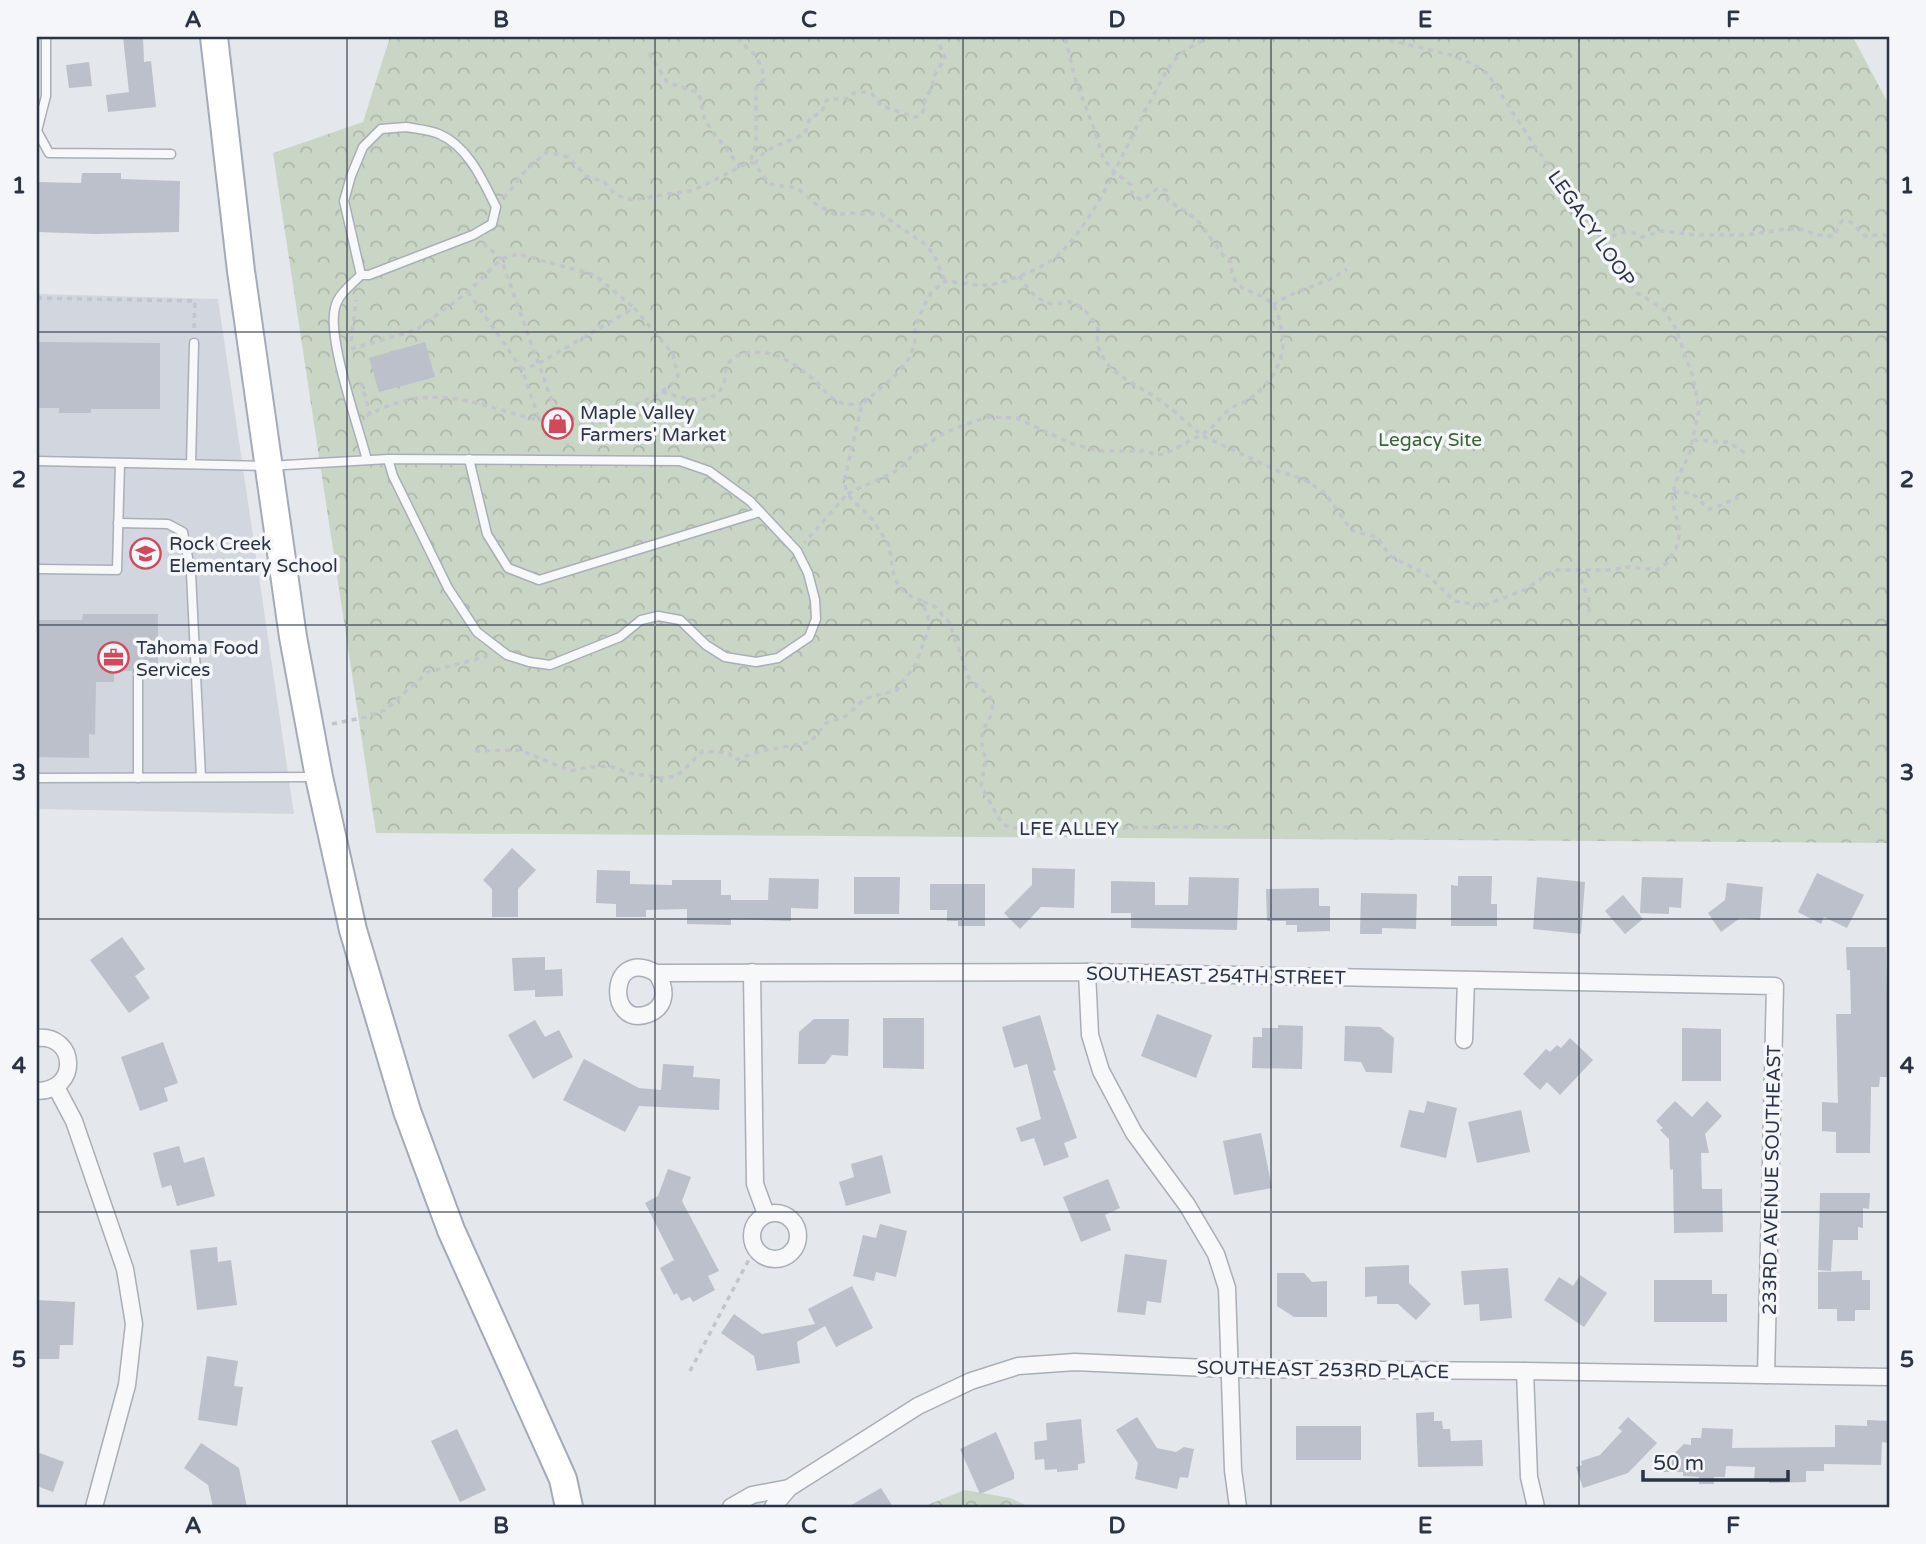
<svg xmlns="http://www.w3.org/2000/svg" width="1926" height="1544" viewBox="0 0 1926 1544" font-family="'Varela Round',sans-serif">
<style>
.built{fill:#d2d6de}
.forest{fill:url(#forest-crowns)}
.building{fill:#bbc0ca}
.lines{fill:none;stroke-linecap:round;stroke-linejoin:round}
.lane-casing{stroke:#a9aeb7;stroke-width:11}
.street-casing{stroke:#a9aeb7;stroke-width:19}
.primary-casing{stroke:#a3abb8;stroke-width:30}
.path{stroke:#c2c5cb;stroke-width:3.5;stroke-dasharray:5 5;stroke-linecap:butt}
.lane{stroke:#f7f8fa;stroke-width:8}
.street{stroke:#f7f8fa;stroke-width:16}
.primary{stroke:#fff;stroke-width:26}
.grid{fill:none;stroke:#2b3445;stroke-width:2;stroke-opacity:0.55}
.labels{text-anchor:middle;stroke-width:7;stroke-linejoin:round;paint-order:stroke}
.street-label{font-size:19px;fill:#2b3445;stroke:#f4f6f9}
.poi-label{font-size:19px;fill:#2b3445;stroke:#f4f6f9;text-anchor:start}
.park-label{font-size:19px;fill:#3f6138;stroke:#f4f6f9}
.neatline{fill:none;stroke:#2b3445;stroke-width:2.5}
.grid-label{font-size:23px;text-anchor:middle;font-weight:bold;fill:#2b3445}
</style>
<defs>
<pattern id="forest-crowns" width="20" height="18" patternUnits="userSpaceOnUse" patternTransform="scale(1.75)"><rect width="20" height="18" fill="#c9d6c5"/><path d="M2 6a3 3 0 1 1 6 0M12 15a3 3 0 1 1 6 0" fill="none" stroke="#adb8ab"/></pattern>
</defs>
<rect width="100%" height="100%" fill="#e4e7ec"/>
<path class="built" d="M37 294 218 299 294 814 37 809Z"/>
<g class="forest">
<path d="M390 37H1853L1889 105V843L376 833 273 153 363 122Z"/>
<path d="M965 1490 1010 1498 1030 1507H922Z"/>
</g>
<g class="building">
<path d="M123 37H143L144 62 151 61 156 107 108 112 106 95 129 92Z"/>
<path d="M89 62 92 86 69 88 66 65Z"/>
<path d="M82 173H121V179L180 181 179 232 96 234 37 232V182L81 183Z"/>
<path d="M37 342 160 343V409H91V413H59V408H37Z"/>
<path d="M425 342 435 377 379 392 369 358Z"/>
<path d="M83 614H158V671H145L142 666 137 665 131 671 114 670V682H96L95 735 89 734V758L37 757V620H82Z"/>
<path d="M512 848 536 870 518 889V917H492V889L483 880Z"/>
<path d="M1032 868 1075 869 1074 908 1041 907 1020 929 1004 913 1032 885Z"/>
<path d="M597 870 630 871V884L672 885V880H721V895H731V900H768L769 878 819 879 818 909 791 908V921L731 919V925L687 924V909L646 910V917H616V904L596 903Z"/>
<path d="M1817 873 1864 895 1847 928 1824 917 1821 924 1798 912Z"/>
<path d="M1458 876H1492L1491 904H1497V926H1451V885L1458 886Z"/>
<path d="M854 877H900L899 914H854Z"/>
<path d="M1189 877 1239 878 1237 930 1131 928V913H1111V881L1155 882V905H1188Z"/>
<path d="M1537 877 1585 882 1581 934 1533 929Z"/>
<path d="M1642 877 1683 878 1681 908 1669 907V914L1640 913Z"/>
<path d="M1727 883 1763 887 1760 920 1740 918 1721 932 1708 913 1725 900Z"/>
<path d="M930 884H985V926H958V921H947V910H930Z"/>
<path d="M1319 888V906H1330V931L1297 932V925H1286V921H1267L1266 889Z"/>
<path d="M1361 893 1417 894 1416 929 1382 928V934H1360Z"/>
<path d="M1623 895 1643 919 1625 934 1605 911Z"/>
<path d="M122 937 145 969 135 976 150 998 129 1013 90 960Z"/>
<path d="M1846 947H1886L1889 1077H1880L1879 1087H1871L1870 1153H1836V1132L1822 1131V1102L1838 1103 1836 1014H1851L1850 970H1847Z"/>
<path d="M545 957V970L562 969 563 996 535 997V990L514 991 512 958Z"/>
<path d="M1157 1014 1212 1035 1196 1078 1141 1056Z"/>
<path d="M1040 1015 1056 1070 1053 1071 1077 1138 1064 1143 1069 1157 1044 1166 1034 1138 1021 1142 1016 1128 1041 1119 1027 1064 1014 1068 1002 1027Z"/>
<path d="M883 1018H924V1069L883 1068Z"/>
<path d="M814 1019H849L848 1056 832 1055 825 1064H798L799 1032Z"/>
<path d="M535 1020 545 1037 559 1030 573 1057 533 1079 508 1035Z"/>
<path d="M1278 1025 1303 1026 1302 1069 1252 1068 1253 1037H1262V1028H1278Z"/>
<path d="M1345 1026 1380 1027 1394 1038 1392 1073 1366 1072 1361 1062 1344 1061Z"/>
<path d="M1682 1028 1721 1029V1081H1682Z"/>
<path d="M1570 1038 1593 1060 1560 1095 1547 1082 1540 1090 1523 1074 1546 1049 1550 1052 1557 1045 1561 1048Z"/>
<path d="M163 1042 178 1083 164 1088 168 1101 140 1111 121 1057Z"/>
<path d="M584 1059 639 1088 661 1090 663 1064 694 1066 693 1077 720 1079 719 1110 639 1106 625 1132 563 1100Z"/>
<path d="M1427 1101 1457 1108 1446 1158 1400 1147 1409 1110 1424 1113Z"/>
<path d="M1675 1101 1692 1117 1707 1101 1722 1116 1705 1134 1709 1153H1701L1702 1189H1722L1723 1232 1674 1233 1673 1169 1670 1170 1669 1139 1660 1130 1663 1128 1656 1121Z"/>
<path d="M1521 1110 1530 1152 1477 1163 1468 1122Z"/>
<path d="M1261 1133 1272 1188 1234 1195 1223 1141Z"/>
<path d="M179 1146 184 1163 204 1157 215 1196 177 1206 171 1185 162 1188 153 1153Z"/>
<path d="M882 1155 891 1193 846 1206 839 1182 854 1177 851 1164Z"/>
<path d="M668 1169 691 1177 682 1201 719 1271 708 1276 715 1290 693 1302 690 1297 681 1301 677 1293 674 1295 660 1268 674 1260 645 1203 658 1196Z"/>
<path d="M1108 1179 1120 1208 1105 1215 1111 1230 1081 1242 1063 1197Z"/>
<path d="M1820 1193H1870L1869 1209 1863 1208V1228L1858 1227V1240H1833L1831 1271 1818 1270Z"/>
<path d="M880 1224 907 1231 896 1277 876 1272 874 1281 853 1276 863 1235 876 1238Z"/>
<path d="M217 1247 218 1262 231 1260 237 1305 197 1310 190 1250Z"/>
<path d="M1125 1254 1167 1260 1161 1303 1147 1301 1145 1315 1117 1312Z"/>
<path d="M1409 1265V1283L1431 1304 1416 1320 1398 1304H1377V1296L1365 1297V1267Z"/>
<path d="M1508 1268 1512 1318 1480 1321 1479 1304 1464 1305 1461 1271Z"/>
<path d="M1862 1271V1280H1870V1310H1855V1321H1837V1309H1818V1272Z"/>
<path d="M1277 1273H1304L1312 1282 1327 1281V1317H1294L1277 1306Z"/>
<path d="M1580 1275 1607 1293 1584 1327 1544 1300 1559 1277 1573 1286Z"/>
<path d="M1654 1280H1712V1294H1727V1322H1654Z"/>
<path d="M852 1286 873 1328 836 1347 825 1326 797 1342 800 1363 757 1371 754 1356 721 1333 734 1314 762 1334 815 1324 808 1309Z"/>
<path d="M37 1300 75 1302 73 1345H60L59 1359H37Z"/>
<path d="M207 1356 238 1361 234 1386 243 1387 237 1426 198 1420Z"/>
<path d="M1434 1412V1421H1442L1443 1429H1450L1451 1441 1482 1440 1483 1466 1418 1467 1416 1413Z"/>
<path d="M1137 1417 1157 1448 1176 1452 1184 1447 1194 1449 1188 1478 1180 1477 1177 1489 1135 1479 1138 1463 1116 1430Z"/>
<path d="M1628 1417 1657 1443 1628 1473 1583 1488 1576 1467 1582 1465 1581 1461 1600 1455 1622 1431 1618 1428Z"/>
<path d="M1081 1419 1085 1463 1078 1464V1470L1057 1472V1469L1045 1470 1044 1459 1035 1460 1034 1442 1047 1440 1046 1423Z"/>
<path d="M1867 1420 1889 1421V1443L1882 1442 1881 1465 1824 1464V1471H1806V1482L1769 1483V1480H1754L1755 1467 1726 1466 1725 1477H1714V1484H1699V1477L1683 1476V1472H1655L1684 1444 1691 1445V1438H1701L1702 1428 1733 1429 1732 1448 1835 1447V1425L1867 1426Z"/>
<rect x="1296" y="1426" width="65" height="34"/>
<path d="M457 1429 486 1490 460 1502 431 1441Z"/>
<path d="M996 1432 1014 1473V1479L980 1494 960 1449Z"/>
<path d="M201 1443 239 1468 247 1507H213L208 1485 184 1468Z"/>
<path d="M37 1452 64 1462 53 1492 37 1486Z"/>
<path d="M881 1488 893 1507H848Z"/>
</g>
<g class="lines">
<defs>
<g id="lane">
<path d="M46 37V96L37 131 49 153 171 154"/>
<path d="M406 127C417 129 429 130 439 134 468 146 483 181 496 207L492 224 473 235 369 275H361L344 201 351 176 363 147 381 129Z"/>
<path d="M361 275C351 285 338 294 335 308 327 339 358 425 367 460"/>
<path d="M469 459 487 534 508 568 539 580 760 512"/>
<path d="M37 461 268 466 388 459 680 461 709 471 750 501 797 551 808 573 815 600 816 619 809 637 778 658 756 662 725 657 706 645 680 620 658 616 641 620 620 637 550 665 529 662 507 655 477 632 448 588 393 476 388 459"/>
<path d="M191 464 194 343"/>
<path d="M118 523 168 524 183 532 191 573 201 777"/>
<path d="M37 569 117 570 120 463"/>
<path d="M138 671V778"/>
<path d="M37 778 317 777"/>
</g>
<g id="street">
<path d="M752 972 755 1184 766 1214"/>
<path d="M1087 972 1090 1035 1101 1071 1134 1133 1187 1205 1216 1254 1227 1288 1233 1470 1238 1507"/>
<path d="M656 973C667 988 667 1007 648 1014 606 1029 608 946 656 973L1087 972 1775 986 1766 1375"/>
<path d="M37 1038C77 1034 80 1091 37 1091"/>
<path d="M1464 1040 1466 980"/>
<path d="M56 1087 74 1121 125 1269 134 1324 127 1385 94 1507"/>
<circle cx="775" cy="1236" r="23"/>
<path d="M1525 1371 1529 1477 1536 1507"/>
<path d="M731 1507 752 1495 789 1488"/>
<path d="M773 1507 789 1488 918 1406 971 1381 1018 1366 1075 1362 1229 1369 1525 1371 1889 1377"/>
</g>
<path id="primary" d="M214 37 241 271 293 637 319 777 353 930 407 1111 451 1230 563 1479 569 1507"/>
</defs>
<use href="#lane" class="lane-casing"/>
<use href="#street" class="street-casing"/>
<use href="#primary" class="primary-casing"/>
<g class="path">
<path d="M739 37C741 46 745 45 751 51 758 57 763 70 764 79L756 88V144L750 162"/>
<path d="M1212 37C1174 51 1169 66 1151 100 1124 147 1098 219 1057 256 1043 268 1007 283 988 285 975 286 959 282 945 281L931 293 923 308 915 328V344L908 360 896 375 862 404 844 481 847 494 898 470 918 450 946 432 987 417 1017 418 1070 443 1098 451H1148L1155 455 1165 454 1201 435 1278 471 1303 479 1324 492 1352 531 1377 537 1390 556 1427 575 1455 601 1483 606 1524 590 1555 570H1610L1628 567 1657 570 1667 563 1676 548 1680 532 1672 500 1676 481 1689 455 1699 411 1693 377 1675 327 1663 309 1637 293 1626 280 1603 241 1534 145 1488 74 1473 64 1451 55 1376 37"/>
<path d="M649 53 667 82 699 93 705 121 739 166"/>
<path d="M755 164C763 146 789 143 805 133L810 118 822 112 824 102 829 99H847L853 93 865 92 872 94 882 106 915 117 921 115 924 109 925 99 932 88 934 76 945 58 936 37"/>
<path d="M504 198 526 170 547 152 568 157 586 176 604 182 616 195 632 200 694 190 750 162 755 164 769 184 797 188 814 203 835 215 848 213 881 214 925 244 934 255 945 281"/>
<path d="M1603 241C1618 233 1627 228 1642 237L1662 231 1697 235H1745L1786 229H1802L1816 235 1834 236 1842 221 1851 222 1865 236 1884 235 1889 237"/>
<path d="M483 243 501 259 568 446"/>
<path d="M1019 276C1027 288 1037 302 1053 304 1058 305 1064 301 1070 302 1083 305 1091 318 1098 328 1092 369 1131 380 1158 399 1173 409 1187 423 1201 435 1214 428 1221 415 1233 407 1238 404 1244 403 1248 400 1272 383 1289 357 1281 328 1279 318 1278 311 1271 303 1260 291 1240 294 1233 276 1231 271 1232 265 1230 260L1225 258 1200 223 1184 210 1168 201 1166 190 1157 189 1142 200 1132 195 1131 185 1114 172 1103 158 1097 137 1075 78 1065 37"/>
<path d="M468 292 522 369 539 419"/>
<path d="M37 298 195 301 194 330"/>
<path d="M1273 305C1295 289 1324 286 1347 269"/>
<path d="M351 341 356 300"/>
<path d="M351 349 416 330 468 292 501 259 518 254 595 275 634 308"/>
<path d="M361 382 370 414"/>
<path d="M662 392C680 397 711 408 722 387 726 381 724 373 727 366 732 353 753 351 765 353 782 355 799 367 812 378 822 386 828 398 841 403 847 405 855 404 862 404"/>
<path d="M366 416C456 367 505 430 591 424 608 423 624 411 640 403 654 396 669 390 678 376L673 354 634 308 538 364 522 369"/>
<path d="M1693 440 1728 442 1745 453"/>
<path d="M1674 492 1692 493 1709 509C1720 507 1728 501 1739 497"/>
<path d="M1579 569 1582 583 1589 599V617"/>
<path d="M923 602 934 606 949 622 969 678 990 697 993 703 991 715 982 733V749L986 759 981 786 1002 824 1012 828 1231 827"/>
<path d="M332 724 366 717 385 710 428 672 488 656"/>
<path d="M475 751 520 750 571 771 589 767 610 766 629 773 662 778 677 776 703 751 729 753 735 760 761 751 806 743 814 738 826 723 846 716 864 699 897 690 916 664 929 628 928 615 921 601 907 594 900 588 894 578 889 545 872 519 847 494 804 543"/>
<path d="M690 1371 755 1248"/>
</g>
<use href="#lane" class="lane"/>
<use href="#street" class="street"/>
<use href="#primary" class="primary"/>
</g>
<path class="grid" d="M347 37V1507M655 37V1507M963 37V1507M1271 37V1507M1579 37V1507M37 332H1889M37 625H1889M37 919H1889M37 1212H1889"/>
<defs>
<symbol id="shop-ring" viewBox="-11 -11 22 22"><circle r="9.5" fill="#f4f6f9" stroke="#d1495b" stroke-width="1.5"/><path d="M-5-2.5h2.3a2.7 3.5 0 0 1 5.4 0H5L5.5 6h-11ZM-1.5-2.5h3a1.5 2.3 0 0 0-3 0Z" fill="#d1495b"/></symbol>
<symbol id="school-ring" viewBox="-11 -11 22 22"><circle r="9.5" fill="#f4f6f9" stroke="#d1495b" stroke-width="1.5"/><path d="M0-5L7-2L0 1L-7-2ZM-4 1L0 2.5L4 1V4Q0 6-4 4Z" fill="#d1495b"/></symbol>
<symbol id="office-ring" viewBox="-11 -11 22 22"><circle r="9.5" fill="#f4f6f9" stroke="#d1495b" stroke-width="1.5"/><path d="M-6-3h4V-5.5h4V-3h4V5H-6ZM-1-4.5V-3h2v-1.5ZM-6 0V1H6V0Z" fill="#d1495b"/></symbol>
</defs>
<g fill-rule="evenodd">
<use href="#shop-ring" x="540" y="406" width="35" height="35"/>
<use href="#school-ring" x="128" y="536" width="35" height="35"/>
<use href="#office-ring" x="96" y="640" width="35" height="35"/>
</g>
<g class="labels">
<g class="street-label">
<text transform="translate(1592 228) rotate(55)" y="7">LEGACY LOOP</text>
<text x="1069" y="835">LFE ALLEY</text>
<text transform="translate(1216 975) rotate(1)" y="7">SOUTHEAST 254TH STREET</text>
<text transform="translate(1771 1180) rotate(-89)" y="7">233RD AVENUE SOUTHEAST</text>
<text transform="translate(1323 1369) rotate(1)" y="7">SOUTHEAST 253RD PLACE</text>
</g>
<g class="poi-label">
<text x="580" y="419">Maple Valley<tspan x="580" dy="22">Farmers' Market</tspan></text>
<text x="169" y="550">Rock Creek<tspan x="169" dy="22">Elementary School</tspan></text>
<text x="136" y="654">Tahoma Food<tspan x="136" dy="22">Services</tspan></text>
</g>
<g class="park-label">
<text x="1430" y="446">Legacy Site</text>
</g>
</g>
<rect width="1926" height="1544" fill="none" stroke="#f4f6f9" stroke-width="77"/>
<path d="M1643 1470v10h145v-10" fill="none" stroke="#2b3445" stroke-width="3.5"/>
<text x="1653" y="1470" font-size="21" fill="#2b3445" stroke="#f4f6f9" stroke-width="5" paint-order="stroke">50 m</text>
<rect x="38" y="38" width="1850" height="1468" class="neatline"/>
<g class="grid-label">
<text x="193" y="27">A</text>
<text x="501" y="27">B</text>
<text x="809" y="27">C</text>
<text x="1117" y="27">D</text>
<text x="1425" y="27">E</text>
<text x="1733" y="27">F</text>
<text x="19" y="193">1</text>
<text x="1907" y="193">1</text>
<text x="19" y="487">2</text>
<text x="1907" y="487">2</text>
<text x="19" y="780">3</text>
<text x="1907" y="780">3</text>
<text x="19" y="1073">4</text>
<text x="1907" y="1073">4</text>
<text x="19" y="1367">5</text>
<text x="1907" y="1367">5</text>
<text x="193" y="1533">A</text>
<text x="501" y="1533">B</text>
<text x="809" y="1533">C</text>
<text x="1117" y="1533">D</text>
<text x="1425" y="1533">E</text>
<text x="1733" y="1533">F</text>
</g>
</svg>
